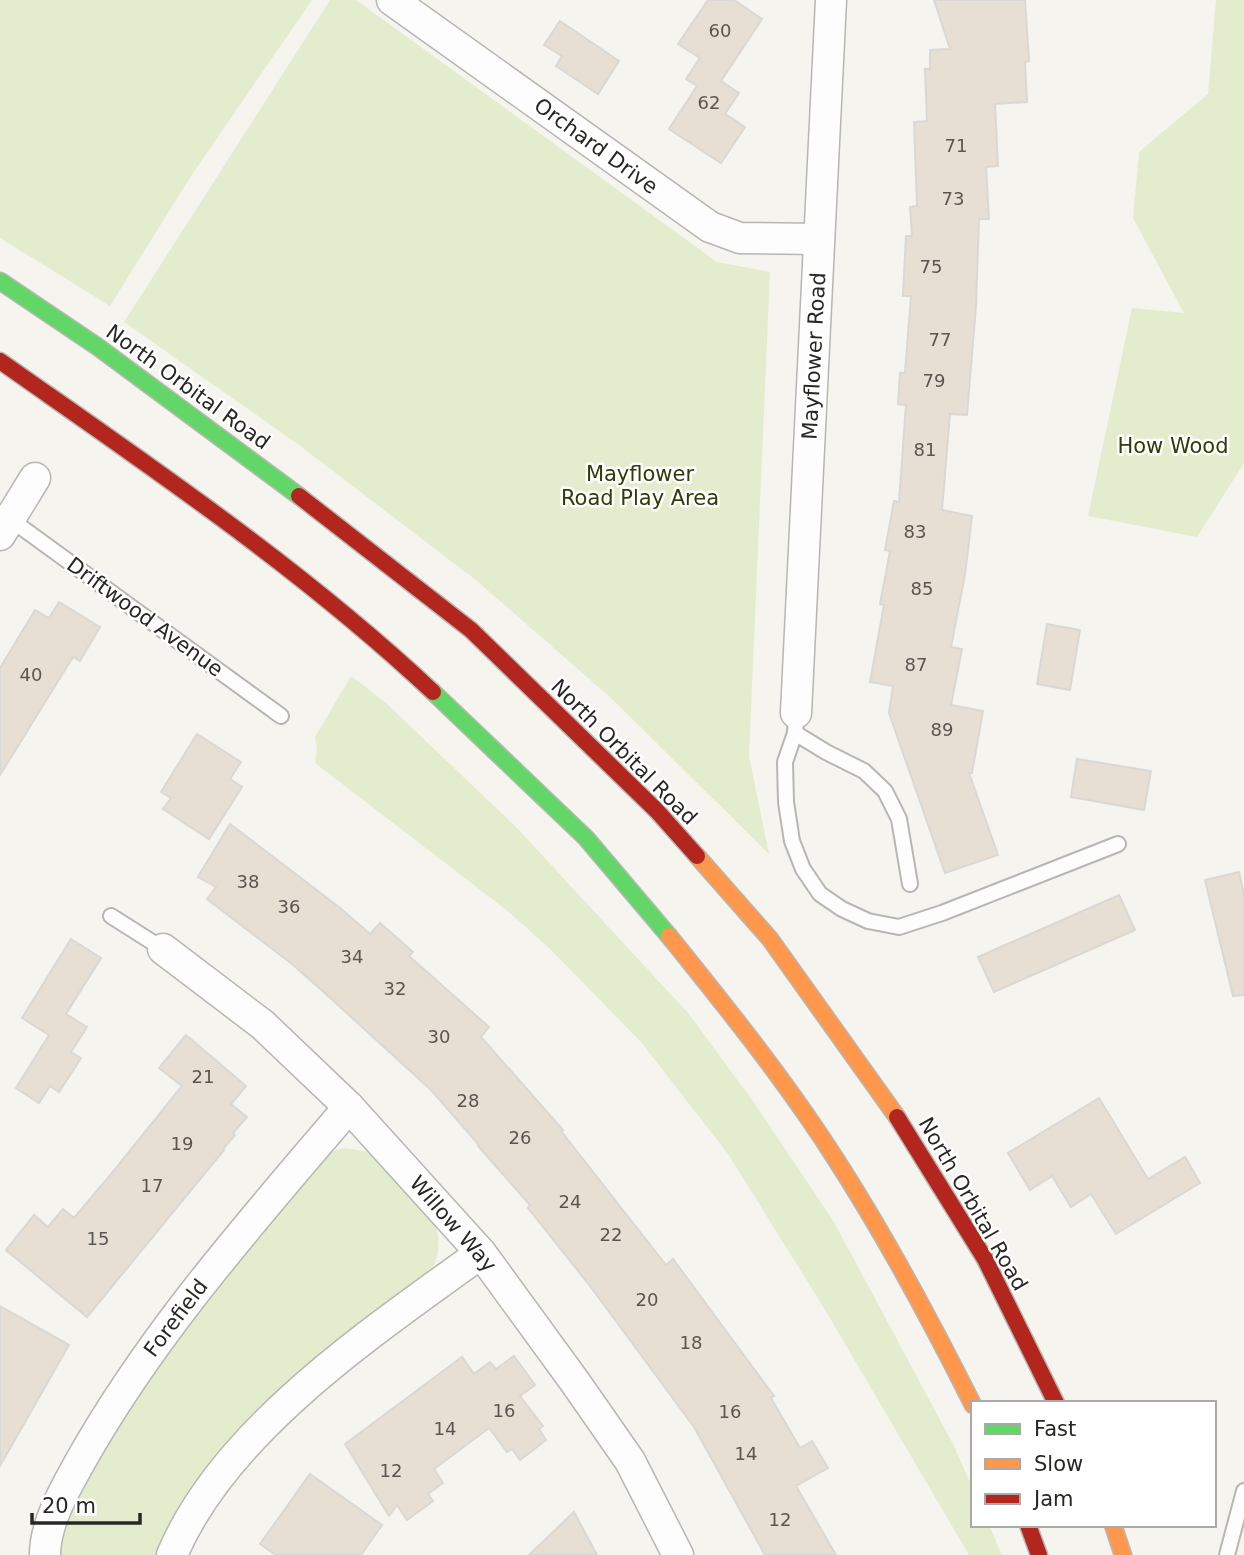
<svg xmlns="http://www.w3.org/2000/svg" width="1244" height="1555" viewBox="0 0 1244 1555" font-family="'DejaVu Sans',sans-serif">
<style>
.green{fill:#e3edce}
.building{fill:#e7dfd3;stroke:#dad8d5;stroke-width:2}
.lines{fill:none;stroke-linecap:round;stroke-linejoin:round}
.lane-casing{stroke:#b7b6b2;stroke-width:18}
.street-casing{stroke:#b7b6b2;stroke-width:33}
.fast-casing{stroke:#b7b6b2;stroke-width:19}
.slow-casing{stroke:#b7b6b2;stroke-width:19}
.jam-casing{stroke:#b7b6b2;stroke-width:19}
.lane{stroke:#fefdfd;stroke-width:14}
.street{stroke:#fefdfd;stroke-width:30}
.fast{stroke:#63d668;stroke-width:16}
.slow{stroke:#ff974d;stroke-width:16}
.jam{stroke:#b3261e;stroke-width:16}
.labels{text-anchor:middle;stroke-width:5;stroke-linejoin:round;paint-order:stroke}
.number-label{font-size:18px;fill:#595651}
.street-label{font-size:21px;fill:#282724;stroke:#fff}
.park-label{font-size:21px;fill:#2e3d07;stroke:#fff}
</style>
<rect width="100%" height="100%" fill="#f5f4ef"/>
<g class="green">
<path d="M0 0H312L193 173 110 306 0 238Z"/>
<path d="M330 0H356L717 262 770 272 749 756 769 854 612 699 477 581 299 445 124 322Z"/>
<path d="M1216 0H1244V463L1197 537 1088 516 1132 308 1184 313 1133 218 1139 152 1208 94Z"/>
<path d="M351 676 385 702 517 828 689 1014 755 1104 834 1222 953 1444 973 1489V1525H989L1002 1555H969L824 1308 728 1154 641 1042 550 949 509 912 315 763 317 748 315 737Z"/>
<path d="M345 1148 369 1152 380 1159 435 1224C441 1241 439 1256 431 1272L158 1555H60L65 1527 76 1496 128 1411 212 1288 325 1156 336 1150Z"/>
</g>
<g class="building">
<path d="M708 0H734L762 19 721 81 739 93 725 114 745 127 721 163 669 129 697 86 686 79 700 58 678 44Z"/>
<path d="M934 0H1025L1029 61 1025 62 1027 102 995 104 998 166 986 167 989 219H979L976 305 967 415 950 414 942 510 972 516 965 574 951 647 962 649 951 705 983 711 972 773H969L998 855 945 873 889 713 893 686 870 682 884 605 880 604 890 551 885 550 894 501 899 502 906 405 898 404 900 373H905L911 296H903L906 236H912L910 207 917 206 914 122 927 121 925 69H930V50L950 49Z"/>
<path d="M560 21 619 61 598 94 556 66 562 56 544 45Z"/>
<path d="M59 602 100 627 80 661 73 657 0 775V668L35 610 49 618Z"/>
<path d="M1047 624 1080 630 1070 690 1037 684Z"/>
<path d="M197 734 241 762 230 779 242 787 209 839 163 809 171 798 161 792Z"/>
<path d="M1077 759 1151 771 1144 810 1071 797Z"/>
<path d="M230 824 339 907 370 934 380 923 413 952 409 956 489 1027 481 1037 563 1130 561 1131 666 1265 673 1259 774 1396 771 1398 800 1448 812 1441 828 1468 796 1486 836 1555H765L694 1427 590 1286 528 1208 530 1205 478 1146 479 1145 431 1090 327 995 292 964 207 899 216 887 198 877Z"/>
<path d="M1239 872 1244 895V995L1233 996 1205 880Z"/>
<path d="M1119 895 1135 930 994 992 978 957Z"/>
<path d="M71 939 101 958 66 1014 87 1027 71 1052 81 1058 59 1092 50 1086 39 1103 16 1088 49 1035 22 1018Z"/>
<path d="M186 1035 246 1086 231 1104 247 1117 233 1133 235 1135 223 1149 224 1150 87 1317 6 1250 34 1215 48 1227 63 1209 74 1218 112 1173 182 1086 159 1068Z"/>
<path d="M1099 1098 1148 1179 1185 1157 1200 1183 1116 1234 1091 1194 1071 1207 1052 1176 1030 1190 1008 1153Z"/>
<path d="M0 1306 69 1345 0 1466Z"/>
<path d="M514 1356 535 1385 520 1396 543 1426 539 1429 546 1440 520 1460 512 1449 507 1452 489 1428 434 1469 443 1483 428 1494 433 1501 407 1520 397 1505 389 1516 345 1444 462 1357 474 1374 490 1362 496 1369Z"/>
<path d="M310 1474 382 1525 361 1555H276L260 1544Z"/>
<path d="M574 1512 597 1555H529Z"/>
</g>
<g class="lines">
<defs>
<g id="lane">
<path d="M10 519 281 716"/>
<path d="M796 713 795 733 785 762 786 802 792 841 803 869 820 894 842 909 868 921 899 927 942 913 1118 844"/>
<path d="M795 733 826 752 864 771 885 791 899 819 910 884"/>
<path d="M111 916 163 949"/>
<path d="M1227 1555 1244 1491"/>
</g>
<g id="street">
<path d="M392 0 710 227 740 238 819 239"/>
<path d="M0 535 35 478"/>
<path d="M796 713 831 0"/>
<path d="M163 949 263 1025 349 1107 481 1253 575 1382 630 1461 678 1555"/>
<path d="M45 1555C45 1523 65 1489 80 1462 153 1332 253 1220 349 1107"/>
<path d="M172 1555C225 1429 374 1331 481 1253"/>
</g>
<g id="fast">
<path d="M0 281 98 347 299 496"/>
<path d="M433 692 586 838 669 936"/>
</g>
<g id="slow">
<path d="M697 856 770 939 897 1117"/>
<path d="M669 936C727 1008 785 1080 835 1158 886 1237 931 1321 973 1405"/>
<path d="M1113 1525 1123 1555"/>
</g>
<g id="jam">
<path d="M0 361C148 465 301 568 433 692"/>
<path d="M299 496 471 630 657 811 697 856"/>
<path d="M897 1117 985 1259 1056 1403"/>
<path d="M1028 1525 1039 1555"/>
</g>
</defs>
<use href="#lane" class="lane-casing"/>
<use href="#street" class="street-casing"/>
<use href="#fast" class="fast-casing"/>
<use href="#slow" class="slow-casing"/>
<use href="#jam" class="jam-casing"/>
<use href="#lane" class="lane"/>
<use href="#street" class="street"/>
<use href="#fast" class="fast"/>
<use href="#slow" class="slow"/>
<use href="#jam" class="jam"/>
</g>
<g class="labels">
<g class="number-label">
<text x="720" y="37">60</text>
<text x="709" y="109">62</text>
<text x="956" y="152">71</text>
<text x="953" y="205">73</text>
<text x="931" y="273">75</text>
<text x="940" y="346">77</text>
<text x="934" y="387">79</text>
<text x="925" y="456">81</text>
<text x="915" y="538">83</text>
<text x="922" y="595">85</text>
<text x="916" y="671">87</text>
<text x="31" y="681">40</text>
<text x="942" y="736">89</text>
<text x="248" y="888">38</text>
<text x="289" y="913">36</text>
<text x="352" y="963">34</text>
<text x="395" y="995">32</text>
<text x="439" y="1043">30</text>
<text x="203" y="1083">21</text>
<text x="468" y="1107">28</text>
<text x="520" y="1144">26</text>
<text x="182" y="1150">19</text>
<text x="152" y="1192">17</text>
<text x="570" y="1208">24</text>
<text x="611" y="1241">22</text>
<text x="98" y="1245">15</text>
<text x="647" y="1306">20</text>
<text x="691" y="1349">18</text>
<text x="504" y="1417">16</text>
<text x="730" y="1418">16</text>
<text x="445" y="1435">14</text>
<text x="746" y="1460">14</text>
<text x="391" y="1477">12</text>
<text x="780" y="1526">12</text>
</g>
<g class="street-label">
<text transform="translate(596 146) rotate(36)" y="7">Orchard Drive</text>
<text transform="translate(814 356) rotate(-87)" y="7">Mayflower Road</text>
<text transform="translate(188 387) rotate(36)" y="7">North Orbital Road</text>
<text transform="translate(145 617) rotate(36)" y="7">Driftwood Avenue</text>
<text transform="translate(624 752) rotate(45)" y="7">North Orbital Road</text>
<text transform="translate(973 1204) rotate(60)" y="7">North Orbital Road</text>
<text transform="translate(453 1224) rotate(49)" y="7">Willow Way</text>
<text transform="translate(176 1318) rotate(-53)" y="7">Forefield</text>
</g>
<g class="park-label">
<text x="1173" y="453">How Wood</text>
<text x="640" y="481">Mayflower<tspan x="640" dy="24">Road Play Area</tspan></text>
</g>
</g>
<rect x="971" y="1401" width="245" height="126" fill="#ffffff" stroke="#a9a9a7" stroke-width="2"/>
<rect x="985" y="1424" width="35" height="10" fill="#63d668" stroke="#a9a9a7" stroke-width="2"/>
<text x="1034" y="1436" font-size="21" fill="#282724">Fast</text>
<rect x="985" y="1459" width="35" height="10" fill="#ff974d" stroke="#a9a9a7" stroke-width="2"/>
<text x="1034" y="1471" font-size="21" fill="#282724">Slow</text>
<rect x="985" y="1494" width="35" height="10" fill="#b3261e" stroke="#a9a9a7" stroke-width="2"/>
<text x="1034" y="1506" font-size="21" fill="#282724">Jam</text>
<path d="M32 1513v10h108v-10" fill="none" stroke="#282724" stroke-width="3.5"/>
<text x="42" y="1513" font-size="21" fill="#282724" stroke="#ffffff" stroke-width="5" paint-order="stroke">20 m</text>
</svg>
